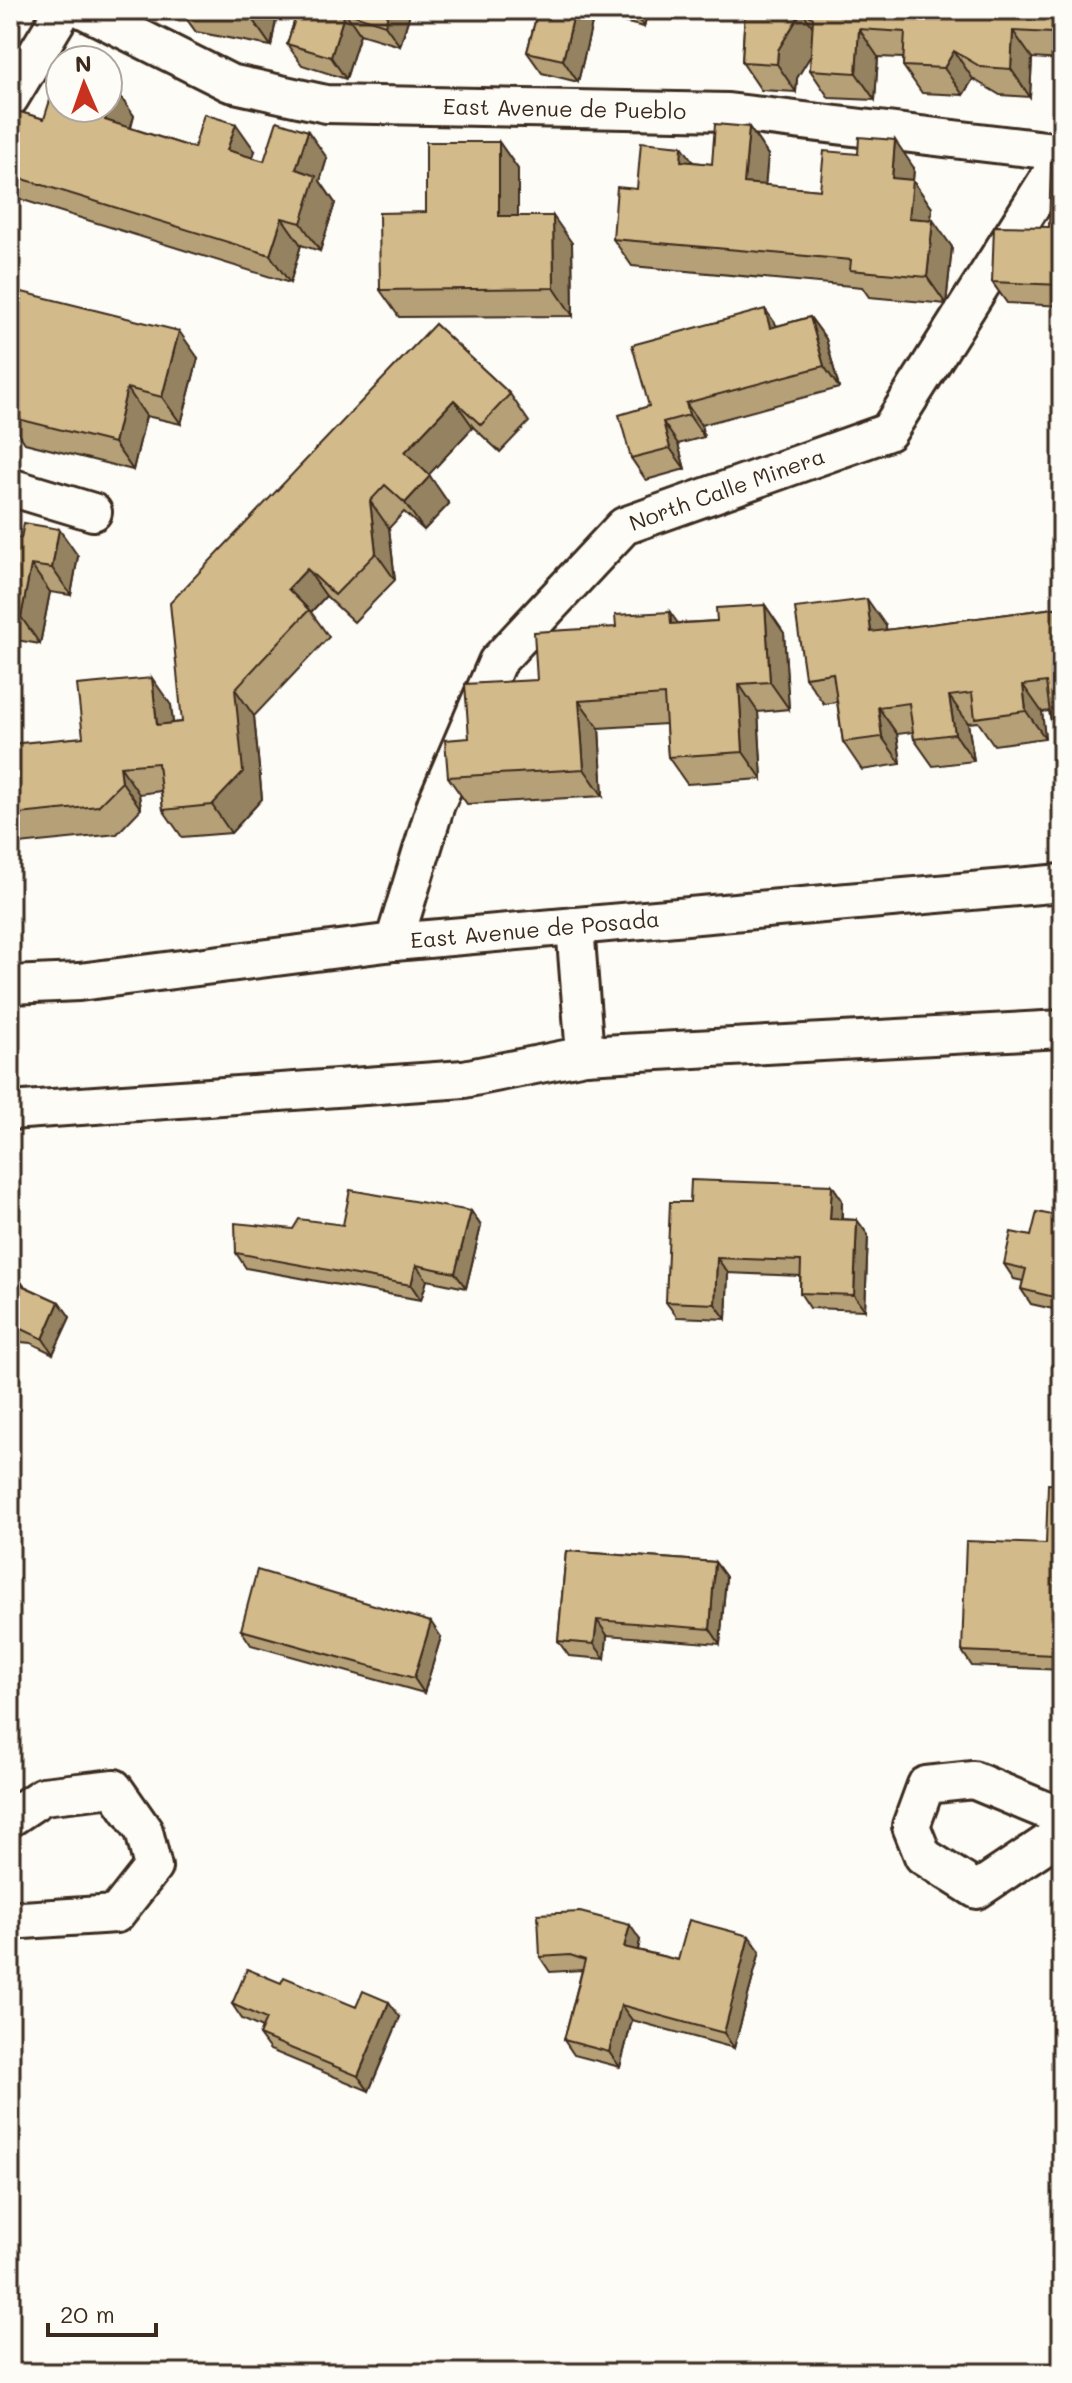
<svg xmlns="http://www.w3.org/2000/svg" width="1072" height="2383" viewBox="0 0 1072 2383" font-family="Mali,sans-serif">
<style>
.lines{fill:none;stroke-linecap:round;stroke-linejoin:round}
.street-casing{stroke:#3b2a1e;stroke-width:42}
.street{stroke:#fdfcf7;stroke-width:36}
.wall{fill:#b5a077;stroke:#3b2a1e;stroke-width:2}
.shaded-wall{fill:#948261;stroke:#3b2a1e;stroke-width:2}
.building{fill:#d3ba8a;stroke:#3b2a1e;stroke-width:2}
.labels{text-anchor:middle;stroke-width:7;stroke-linejoin:round;paint-order:stroke}
.street-label{font-size:22px;fill:#3b2a1e;stroke:#fdfcf7}
</style>
<rect width="100%" height="100%" fill="#fdfcf7"/>
<filter id="ink" filterUnits="userSpaceOnUse"><feTurbulence type="fractalNoise" baseFrequency=".0125" numOctaves="2"/><feDisplacementMap in="SourceGraphic" scale="16" xChannelSelector="R" yChannelSelector="G"/><feConvolveMatrix kernelMatrix="1 2 1 2 8 2 1 2 1" color-interpolation-filters="sRGB"/></filter>
<g filter="url(#ink)">
<g class="lines">
<defs>
<g id="street">
<path id="s1" d="M84 10 230 83 326 104 728 112 1062 152"/>
<path d="M10 98 63 10"/>
<path d="M10 487 93 512"/>
<path d="M575 926 585 1055"/>
<path id="s2" d="M394 942 436 804 497 662 624 526 888 432 1062 157"/>
<path id="s3" d="M10 985 79 982 394 942 1062 883"/>
<path d="M10 1111 464 1079 585 1055 1062 1029"/>
<path d="M1062 1817 973 1780 926 1785 911 1826 923 1856 977 1890 1062 1833"/>
<path d="M10 1818 43 1796 114 1788 144 1831 153 1867 116 1914 23 1920 10 1918"/>
</g>
</defs>
<use href="#street" class="street-casing"/>
<use href="#street" class="street"/>
</g>
<g class="wall">
<path d="M180 10H278L271 46 196 32Z"/>
<path d="M298 10H411L400 46 360 34 346 79 302 65 287 44Z"/>
<path d="M538 10H648L644 27 594 15 578 82 542 73 527 52Z"/>
<path d="M745 10H1062V60L1032 58 1030 97 1000 95 973 79 963 95 922 93 903 66V58L878 57 875 100 829 98 810 70 811 54 797 78 796 92 761 90 742 62Z"/>
<path d="M115 89 134 116 131 128 194 148 255 151 252 158 264 161 327 158 320 181 335 203 320 251 301 245 290 283 10 196V109L44 119Z"/>
<path d="M749 127 768 155 765 185 820 190 914 168 913 181 932 208 931 220 952 247 946 304 869 297 862 287 632 266 613 239 637 189 693 162 712 164Z"/>
<path d="M499 142 518 169V216L572 243 573 316 399 317 380 290 426 212Z"/>
<path d="M1062 161V306L1007 303 992 282 1049 227Z"/>
<path d="M10 289 198 358 181 424 146 416 133 470 25 443 10 421V401L12 392 10 391Z"/>
<path d="M810 317 826 339 839 388 701 425 704 437 678 444 685 469 646 480 631 458 649 406 777 326Z"/>
<path d="M435 324 510 394 529 422 500 452 473 427 428 475 449 504 424 530 404 512 389 528 395 580 354 622 326 596 311 612 329 637 254 716 262 799 231 833 182 837 163 810 161 791 139 794 141 809 117 834 10 845V771L83 737 171 705 173 723 182 722Z"/>
<path d="M10 536 78 556 71 595 50 592 40 644 10 639Z"/>
<path d="M765 605 784 633 789 709 758 712 762 779 687 784 668 757 666 724 599 728 603 796 467 804 448 777 469 738 537 680 678 623 717 621Z"/>
<path d="M1062 607V737L1051 721 1049 711 1042 712 1045 738 994 745 978 722 968 723 974 761 933 766 914 739 913 732 897 734 901 764 862 770 843 742 837 702 824 704 805 677 886 626V630Z"/>
<path d="M832 1185 842 1200V1219L857 1220 868 1235 865 1310 810 1308 800 1293V1276L728 1273 726 1319 677 1317 666 1302 690 1202Z"/>
<path d="M471 1211 481 1226 466 1288 427 1280 421 1300 246 1268 236 1253 293 1229 343 1225Z"/>
<path d="M1062 1217V1311L1031 1304 1021 1289 1023 1281 1014 1279 1004 1264 1031 1236Z"/>
<path d="M10 1269 24 1286 59 1302 70 1317 53 1354 31 1343 10 1341Z"/>
<path d="M1062 1485V1670L972 1666 962 1651 1046 1544Z"/>
<path d="M566 1551 715 1562 726 1577 720 1644 607 1635 605 1659 569 1656 558 1641Z"/>
<path d="M241 1630 441 1637 424 1693 251 1645Z"/>
<path d="M640 1940 638 1950 678 1960 760 1951 734 2048 632 2020 620 2067 574 2055 564 2040 582 1970 550 1972 540 1957Z"/>
<path d="M281 1983 356 2007 400 2017 369 2091 270 2050 259 2035 262 2028 242 2019 232 2004Z"/>
</g>
<g class="shaded-wall">
<path d="M254 10H278L271 46 252 19Z"/>
<path d="M389 10H411L400 46 385 25Z"/>
<path d="M575 10H591L594 15 578 82 563 60Z"/>
<path d="M633 10H648L644 27Z"/>
<path d="M802 11 821 39 797 78 796 92 777 64 778 50Z"/>
<path d="M345 12 360 34 346 79 331 57Z"/>
<path d="M859 29 878 57 875 100 856 73Z"/>
<path d="M1013 31 1032 58 1030 97 1011 69Z"/>
<path d="M954 51 973 79 963 95 944 68Z"/>
<path d="M115 89 134 116 124 148 105 120Z"/>
<path d="M236 124 255 151 246 177 227 150Z"/>
<path d="M749 127 768 155 763 210 744 183Z"/>
<path d="M308 131 327 158 320 181 335 203 320 251 301 223 296 169Z"/>
<path d="M895 140 914 168 913 181 932 208 928 245 909 218 892 178Z"/>
<path d="M499 142 518 169V244L499 216Z"/>
<path d="M682 146 701 173 681 161Z"/>
<path d="M553 216 572 243 573 316 554 288Z"/>
<path d="M282 218 301 245 290 283 270 255Z"/>
<path d="M933 220 952 247 946 304 927 277Z"/>
<path d="M765 309 780 330 770 328Z"/>
<path d="M810 317 826 339 839 388 824 366Z"/>
<path d="M179 331 198 358 181 424 162 397Z"/>
<path d="M127 388 146 416 133 470 114 443Z"/>
<path d="M454 400 473 427 424 480 405 452Z"/>
<path d="M686 403 701 425 704 437 689 415Z"/>
<path d="M663 422 678 444 685 469 670 448Z"/>
<path d="M430 476 449 504 424 530 405 503Z"/>
<path d="M370 501 389 528 395 580 376 553Z"/>
<path d="M59 529 78 556 71 595 52 568Z"/>
<path d="M31 565 50 592 40 644 21 617Z"/>
<path d="M307 569 326 596 311 612 288 589Z"/>
<path d="M867 599 886 626 890 659 871 632Z"/>
<path d="M765 605 784 633 789 709 770 682Z"/>
<path d="M670 612 689 639 671 624Z"/>
<path d="M152 678 171 705 176 752 157 725Z"/>
<path d="M739 684 758 712 762 779 743 752Z"/>
<path d="M1023 685 1042 712 1045 738 1026 711Z"/>
<path d="M235 689 254 716 262 799 231 833 212 805Z"/>
<path d="M949 696 968 723 974 761 955 734Z"/>
<path d="M579 701 599 728 603 796 584 769Z"/>
<path d="M878 707 897 734 901 764 882 737Z"/>
<path d="M120 766 139 794 141 809 122 782Z"/>
<path d="M832 1185 842 1200 841 1234 830 1219Z"/>
<path d="M471 1211 481 1226 466 1288 455 1273Z"/>
<path d="M857 1220 868 1235 865 1310 854 1295Z"/>
<path d="M717 1258 728 1273 726 1319 715 1304Z"/>
<path d="M416 1265 427 1280 421 1300 411 1285Z"/>
<path d="M14 1271 24 1286 20 1295 10 1280Z"/>
<path d="M59 1302 70 1317 53 1354 43 1339Z"/>
<path d="M715 1562 726 1577 720 1644 710 1629Z"/>
<path d="M597 1620 607 1635 605 1659 594 1644Z"/>
<path d="M431 1622 441 1637 424 1693 414 1678Z"/>
<path d="M1055 1645 1062 1655V1665L1055 1655Z"/>
<path d="M630 1925 640 1940 635 1962 624 1947Z"/>
<path d="M749 1936 760 1951 734 2048 724 2033Z"/>
<path d="M389 2002 400 2017 369 2091 358 2076Z"/>
<path d="M621 2005 632 2020 620 2067 609 2052Z"/>
</g>
<g class="building">
<path d="M205 10H254L252 19Z"/>
<path d="M298 10H389L385 25 345 12 331 57 287 44Z"/>
<path d="M538 10H575L563 60 527 52Z"/>
<path d="M745 10H1062V38L1053 33 1013 31 1011 69 981 67 954 51 944 68 903 66 905 32 859 29 856 73 810 70 813 18 802 11 778 50 777 64 742 62Z"/>
<path d="M59 72H60V108H108V87L115 89 105 120 194 148 204 114 236 124 227 150 264 161 277 121 308 131 296 169 316 176 301 223 282 218 270 255 10 175V109L44 119Z"/>
<path d="M715 124 749 127 744 183 820 190 824 151 858 154 859 137 895 140 892 178 913 180 909 218 933 220 927 277 850 270 851 260 613 239 617 187 637 189 641 142 682 146 681 161 712 164Z"/>
<path d="M426 142H499V216H553L554 288 380 290 379 213 426 212Z"/>
<path d="M1051 161H1062V285L992 282 994 226 1049 227Z"/>
<path d="M10 289 179 331 162 397 127 388 114 443 10 417V401L17 371 10 369Z"/>
<path d="M765 309 770 328 810 317 824 366 686 403 689 415 663 422 670 448 631 458 619 415 649 406 632 345Z"/>
<path d="M435 324 510 394 481 425 454 400 405 452 430 476 405 503 385 485 370 501 376 553 335 595 307 569 288 589 309 610 235 689 243 772 212 805 163 810 158 763 120 766 122 782 98 806 10 815V771H12L10 744 83 737 77 685 152 678 157 725 182 722 170 603Z"/>
<path d="M24 523 59 529 52 568 31 565 21 617 10 615V536L21 538Z"/>
<path d="M867 599 871 632 1062 607V720L1051 721 1046 682 1023 685 1026 711 975 718 972 693 949 696 955 734 914 739 909 703 878 707 882 737 843 742 833 673 805 677 795 608Z"/>
<path d="M765 605 770 682 739 684 743 752 668 757 664 695 579 701 584 769 448 777 445 740 469 738 465 684 537 680 534 632 616 627 615 615 670 612 671 624 717 621 716 608Z"/>
<path d="M691 1180 832 1185 830 1219 857 1220 854 1295 800 1293 801 1261 717 1258 715 1304 666 1302 670 1202H690Z"/>
<path d="M350 1190 471 1211 455 1273 416 1265 411 1285 236 1253 235 1223 293 1229 299 1219 343 1225Z"/>
<path d="M1037 1212 1062 1217 1060 1231 1062 1232V1299L1021 1289 1026 1269 1004 1264 1011 1232 1031 1236Z"/>
<path d="M10 1280 59 1302 43 1339 20 1328 10 1327Z"/>
<path d="M1048 1484 1062 1485V1643L1055 1645V1655L962 1651 966 1541 1046 1544Z"/>
<path d="M566 1551 715 1562 710 1629 597 1620 594 1644 558 1641Z"/>
<path d="M257 1570 431 1622 414 1678 241 1630Z"/>
<path d="M580 1912 630 1925 624 1947 678 1960 689 1920 749 1936 724 2033 621 2005 609 2052 564 2040 585 1960 570 1955 540 1957 538 1914Z"/>
<path d="M247 1969 281 1983 284 1977 356 2007 363 1991 389 2002 358 2076 259 2035 266 2019 232 2004Z"/>
</g>
</g>
<g class="labels">
<g class="street-label">
<text dy="8" stroke="none"><textPath href="#s1" startOffset="500">East Avenue de Pueblo</textPath></text>
<text dy="8" stroke="none"><textPath href="#s2" startOffset="594">North Calle Minera</textPath></text>
<text dy="8" stroke="none"><textPath href="#s3" startOffset="528">East Avenue de Posada</textPath></text>
</g>
</g>
<rect width="1072" height="2383" fill="none" stroke="#fdfcf7" stroke-width="40"/>
<rect x="20" y="20" width="1032" height="2343" fill="none" stroke="#3b2a1e" stroke-width="3" filter="url(#ink)"/>
<g transform="translate(84 84) rotate(358)"><circle r="38" fill="#fdfcf7" stroke="#afa8a0" stroke-width="2"/>
<path d="M0-6L14 30L0 20L-14 30Z" fill="#c8321e"/>
<text y="-12" font-size="22" font-weight="bold" text-anchor="middle" fill="#3b2a1e">N</text>
</g>
<path d="M48 2323v12h108v-12" fill="none" stroke="#3b2a1e" stroke-width="4"/>
<text x="60" y="2323" font-size="24" fill="#3b2a1e" stroke="#fdfcf7" stroke-width="6" paint-order="stroke">20 m</text>
</svg>
